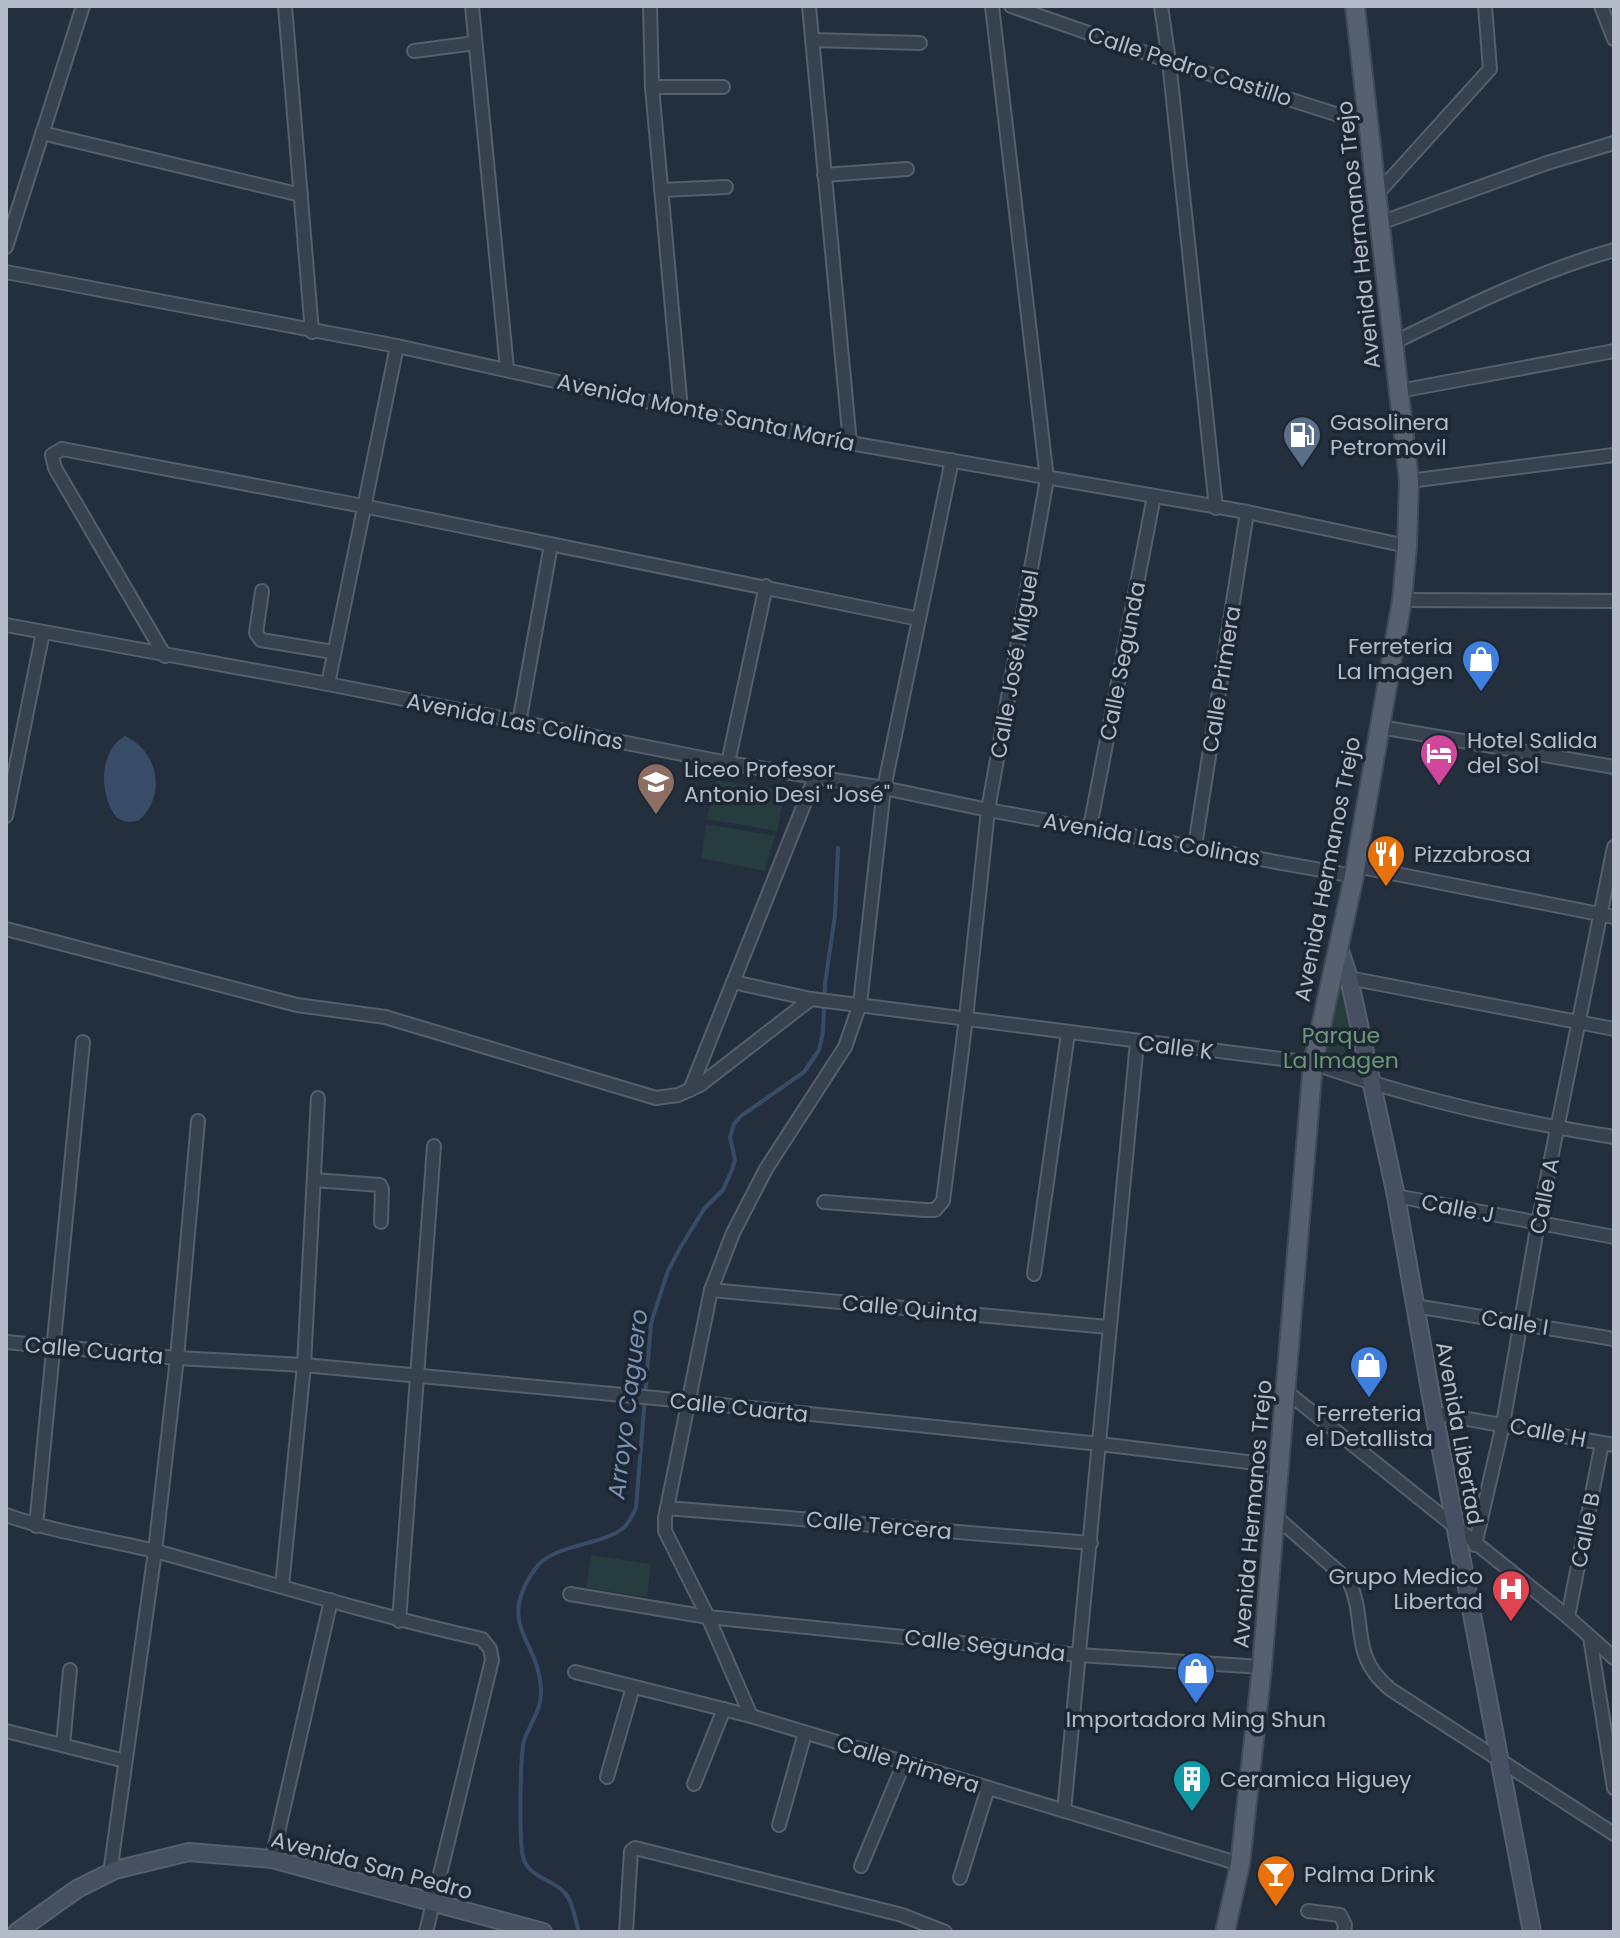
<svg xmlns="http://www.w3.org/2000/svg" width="1620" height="1938" viewBox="0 0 1620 1938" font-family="Poppins,sans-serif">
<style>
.green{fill:#263c3f}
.water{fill:#394c67}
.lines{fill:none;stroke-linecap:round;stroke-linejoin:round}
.stream{stroke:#394c67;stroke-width:4}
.street-casing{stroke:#565f6c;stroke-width:16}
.secondary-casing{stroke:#565f6c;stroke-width:20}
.primary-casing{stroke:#414a57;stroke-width:22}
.street{stroke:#38414e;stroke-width:12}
.secondary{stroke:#465061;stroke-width:16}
.primary{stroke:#56606e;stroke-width:18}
.labels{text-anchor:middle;stroke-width:7;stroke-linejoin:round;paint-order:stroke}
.street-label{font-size:22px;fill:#b4bcc9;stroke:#1d2633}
.poi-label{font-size:22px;fill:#b4bcc9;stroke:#1d2633;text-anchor:start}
.park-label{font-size:22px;fill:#6b9a76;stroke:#1d2633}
.water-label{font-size:24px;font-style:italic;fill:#7c92b1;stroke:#1d2633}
</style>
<rect width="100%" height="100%" fill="#242f3e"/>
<g class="green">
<path d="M716 780 785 791 777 831 707 819Z"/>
<path d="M706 824 775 836 765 871 701 858Z"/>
<path d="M1337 944 1373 1085 1313 1063Z"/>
<path d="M591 1555 651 1564 647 1597 586 1588Z"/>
</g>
<path class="water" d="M125 736C159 752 167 796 138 821L126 822 117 818C99 796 98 751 125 736Z"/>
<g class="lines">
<path class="stream" d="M579 1932C575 1920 573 1901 564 1892 552 1879 528 1877 523 1857 519 1841 520 1756 524 1741 530 1723 542 1710 541 1689 539 1639 495 1626 535 1569 552 1544 600 1546 622 1529 629 1524 632 1516 636 1508L651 1323 668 1271 680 1248 704 1209 723 1190 731 1172 735 1160 730 1137 734 1124 741 1116 804 1072 819 1050 823 1032 825 984 835 915 838 848"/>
<defs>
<g id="street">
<path d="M285 6 312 332"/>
<path d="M472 6 507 369"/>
<path d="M650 6 652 87 681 409"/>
<path d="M809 6 850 443"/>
<path d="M1011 6 1169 61 1370 125"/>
<path d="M1161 6 1169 61 1216 508"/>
<path d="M1601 6 1614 39"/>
<path d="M812 40 920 43"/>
<path d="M414 51 475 43"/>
<path d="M652 87H723"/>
<path d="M42 133 301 195"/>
<path d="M824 175 907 169"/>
<path d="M661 190 726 187"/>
<path d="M1377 194 1490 69 1485 6"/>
<path d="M1380 223 1547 163 1614 143"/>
<path d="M6 247 83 6"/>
<path d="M6 272 397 346 681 409 850 443 1247 512 1407 546"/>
<path d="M1395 342C1466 307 1537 272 1614 250"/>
<path d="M1399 391 1614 351"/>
<path d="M1409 481 1614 455"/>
<path d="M262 591 256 633 261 640 333 652"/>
<path d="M1402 600 1614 601"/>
<path d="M6 625 328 684 728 763 884 788 988 810 1354 876"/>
<path d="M165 656 55 468 52 455 62 449 363 506 919 619"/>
<path d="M328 684 397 346"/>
<path d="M519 723 551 545"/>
<path d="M1380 727 1614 767"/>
<path d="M728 763 766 586"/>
<path d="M6 816 43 632"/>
<path d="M1090 827 1154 496"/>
<path d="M1195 846 1247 512"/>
<path d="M1356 866 1614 917"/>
<path d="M6 929 297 1005 385 1017 656 1098 678 1095 700 1085 811 999"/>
<path d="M1349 978 1614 1029"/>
<path d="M733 982 811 999 1313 1063C1410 1098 1512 1121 1614 1137"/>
<path d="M690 1090 815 777"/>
<path d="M314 1180 380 1185 382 1189 381 1222"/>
<path d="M1396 1196 1614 1237"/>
<path d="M824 1202 925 1210H935L943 1201 966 1018 988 810 1047 479 992 6"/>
<path d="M1034 1274 1068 1033"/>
<path d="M711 1290 1108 1327"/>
<path d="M1415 1306 1614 1339"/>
<path d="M6 1342 177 1358 304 1365 655 1398 1100 1444 1280 1466"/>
<path d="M1287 1392 1568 1617 1614 1658"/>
<path d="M1434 1413 1614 1445"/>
<path d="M667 1508 1091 1543"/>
<path d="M6 1515C56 1533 108 1539 159 1552 267 1582 373 1615 482 1639L490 1649 492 1660 426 1932"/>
<path d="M1274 1515 1349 1581C1368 1622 1348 1654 1390 1689L1614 1834"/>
<path d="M36 1526 83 1042"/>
<path d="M1475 1545 1503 1424 1538 1223 1614 847"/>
<path d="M282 1586 304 1365 318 1098"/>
<path d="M570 1594 708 1617 1079 1655 1262 1667"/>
<path d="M1568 1617 1602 1443"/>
<path d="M399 1621 434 1146"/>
<path d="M1590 1637 1614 1788"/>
<path d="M575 1672 751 1716 1240 1864"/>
<path d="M751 1716 708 1617 665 1531V1518L711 1290 733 1233 766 1169 845 1047 860 1004 884 788 952 460"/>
<path d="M6 1731 125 1761"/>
<path d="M63 1745 70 1670"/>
<path d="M607 1777 633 1687"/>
<path d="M694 1784 724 1709"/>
<path d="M1064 1811 1137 1042"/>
<path d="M779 1825 805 1733"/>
<path d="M272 1859 331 1600"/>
<path d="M861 1866 904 1763"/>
<path d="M110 1873 155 1551 177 1358 198 1121"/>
<path d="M960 1878 988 1788"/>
<path d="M1308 1911 1340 1915 1345 1925 1344 1932"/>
<path d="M626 1932 631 1851 635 1848 902 1915 945 1932"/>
</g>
<g id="secondary">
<path d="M1338 945 1349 978 1396 1196 1434 1413 1532 1932"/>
<path d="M17 1932 77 1889 115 1870 189 1852 272 1859 543 1932"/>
</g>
<path id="primary" d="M1225 1932 1240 1864 1262 1667 1313 1063 1354 876 1402 600 1407 546 1409 481 1355 6"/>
</defs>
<use href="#street" class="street-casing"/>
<use href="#secondary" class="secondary-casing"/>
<use href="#primary" class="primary-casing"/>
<use href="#street" class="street"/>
<use href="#secondary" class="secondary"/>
<use href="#primary" class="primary"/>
</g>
<defs>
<symbol id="fuel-pin" viewBox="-11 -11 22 30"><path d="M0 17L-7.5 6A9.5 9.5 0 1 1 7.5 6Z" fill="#5c6f8a" stroke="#1d2633"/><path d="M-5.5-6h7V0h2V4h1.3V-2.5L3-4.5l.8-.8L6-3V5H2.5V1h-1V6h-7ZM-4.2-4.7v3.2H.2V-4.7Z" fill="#fff"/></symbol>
<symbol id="shop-pin" viewBox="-11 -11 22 30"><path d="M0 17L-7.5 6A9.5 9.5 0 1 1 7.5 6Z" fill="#3f7fe0" stroke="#1d2633"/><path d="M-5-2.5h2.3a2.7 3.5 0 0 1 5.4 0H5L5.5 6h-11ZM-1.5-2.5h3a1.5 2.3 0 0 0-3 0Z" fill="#fff"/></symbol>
<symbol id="hotel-pin" viewBox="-11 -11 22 30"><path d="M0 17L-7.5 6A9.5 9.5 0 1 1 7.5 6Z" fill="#d1479c" stroke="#1d2633"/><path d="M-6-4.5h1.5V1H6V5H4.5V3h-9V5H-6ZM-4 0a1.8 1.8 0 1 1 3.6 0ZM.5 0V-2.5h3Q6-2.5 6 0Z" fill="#fff"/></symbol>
<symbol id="school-pin" viewBox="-11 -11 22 30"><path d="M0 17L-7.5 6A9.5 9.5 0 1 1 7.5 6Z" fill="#8d6e63" stroke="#1d2633"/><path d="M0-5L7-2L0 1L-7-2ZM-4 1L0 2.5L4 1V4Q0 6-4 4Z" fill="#fff"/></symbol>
<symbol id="restaurant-pin" viewBox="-11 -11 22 30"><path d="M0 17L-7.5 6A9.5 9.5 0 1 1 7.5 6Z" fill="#e8710a" stroke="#1d2633"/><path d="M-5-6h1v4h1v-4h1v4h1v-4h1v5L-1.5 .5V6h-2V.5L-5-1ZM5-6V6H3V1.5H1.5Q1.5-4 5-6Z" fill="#fff"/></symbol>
<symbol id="hospital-pin" viewBox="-11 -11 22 30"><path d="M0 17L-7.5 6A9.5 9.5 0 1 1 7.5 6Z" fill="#e0444e" stroke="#1d2633"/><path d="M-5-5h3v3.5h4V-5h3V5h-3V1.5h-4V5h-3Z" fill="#fff"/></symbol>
<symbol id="building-pin" viewBox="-11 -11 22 30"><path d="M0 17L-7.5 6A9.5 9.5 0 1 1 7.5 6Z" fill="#0f9aa8" stroke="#1d2633"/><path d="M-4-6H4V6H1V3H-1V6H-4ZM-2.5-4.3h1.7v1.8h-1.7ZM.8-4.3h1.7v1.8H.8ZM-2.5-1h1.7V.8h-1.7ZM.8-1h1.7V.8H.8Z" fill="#fff"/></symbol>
<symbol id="bar-pin" viewBox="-11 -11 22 30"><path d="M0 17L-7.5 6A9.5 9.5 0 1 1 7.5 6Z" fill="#e8710a" stroke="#1d2633"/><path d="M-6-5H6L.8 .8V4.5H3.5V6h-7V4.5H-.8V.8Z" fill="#fff"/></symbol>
</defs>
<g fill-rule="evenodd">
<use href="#fuel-pin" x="1280" y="413" width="44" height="60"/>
<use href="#shop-pin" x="1459" y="637" width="44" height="60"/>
<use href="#hotel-pin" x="1417" y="731" width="44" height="60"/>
<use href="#school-pin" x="634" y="760" width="44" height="60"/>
<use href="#restaurant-pin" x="1364" y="832" width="44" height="60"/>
<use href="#shop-pin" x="1347" y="1343" width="44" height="60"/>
<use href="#hospital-pin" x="1489" y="1567" width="44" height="60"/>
<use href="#shop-pin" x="1174" y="1649" width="44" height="60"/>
<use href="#building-pin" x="1170" y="1757" width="44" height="60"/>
<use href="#bar-pin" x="1254" y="1852" width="44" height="60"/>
</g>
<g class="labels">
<g class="street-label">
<text transform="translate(1190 66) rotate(18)" y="8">Calle Pedro Castillo</text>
<text transform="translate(1358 235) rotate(-96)" y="8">Avenida Hermanos Trejo</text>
<text transform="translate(706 412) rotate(12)" y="8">Avenida Monte Santa María</text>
<text transform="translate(1122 661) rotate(-79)" y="8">Calle Segunda</text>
<text transform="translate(1014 664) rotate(-80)" y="8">Calle José Miguel</text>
<text transform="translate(1221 679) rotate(-81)" y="8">Calle Primera</text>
<text transform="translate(515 721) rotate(11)" y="8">Avenida Las Colinas</text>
<text transform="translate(1152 839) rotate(10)" y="8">Avenida Las Colinas</text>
<text transform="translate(1327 869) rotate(-79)" y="8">Avenida Hermanos Trejo</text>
<text transform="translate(1176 1047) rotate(7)" y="8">Calle K</text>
<text transform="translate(1544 1196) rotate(-79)" y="8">Calle A</text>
<text transform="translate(1458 1208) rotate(11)" y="8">Calle J</text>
<text transform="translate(910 1308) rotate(5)" y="8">Calle Quinta</text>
<text transform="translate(1515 1322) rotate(9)" y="8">Calle I</text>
<text transform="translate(94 1350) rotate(5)" y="8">Calle Cuarta</text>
<text transform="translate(739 1407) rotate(6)" y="8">Calle Cuarta</text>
<text transform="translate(1548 1432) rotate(11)" y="8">Calle H</text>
<text transform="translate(1460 1433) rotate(80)" y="8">Avenida Libertad</text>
<text transform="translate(1252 1514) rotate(-85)" y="8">Avenida Hermanos Trejo</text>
<text transform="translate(879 1525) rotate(5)" y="8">Calle Tercera</text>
<text transform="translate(1585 1530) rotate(-79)" y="8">Calle B</text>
<text transform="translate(985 1645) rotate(6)" y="8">Calle Segunda</text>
<text transform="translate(908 1764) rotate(17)" y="8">Calle Primera</text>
<text transform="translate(372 1865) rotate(15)" y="8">Avenida San Pedro</text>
</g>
<g class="poi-label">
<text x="1330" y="430">Gasolinera<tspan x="1330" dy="25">Petromovil</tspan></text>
<text x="1453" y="654" text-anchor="end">Ferreteria<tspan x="1453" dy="25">La Imagen</tspan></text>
<text x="1467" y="748">Hotel Salida<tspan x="1467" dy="25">del Sol</tspan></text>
<text x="684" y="777">Liceo Profesor<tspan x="684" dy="25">Antonio Desi "José"</tspan></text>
<text x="1414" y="862">Pizzabrosa</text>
<text x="1369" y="1421" text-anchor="middle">Ferreteria<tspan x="1369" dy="25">el Detallista</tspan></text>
<text x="1483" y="1584" text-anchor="end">Grupo Medico<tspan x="1483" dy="25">Libertad</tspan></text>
<text x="1196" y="1727" text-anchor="middle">Importadora Ming Shun</text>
<text x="1220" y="1787">Ceramica Higuey</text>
<text x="1304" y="1882">Palma Drink</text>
</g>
<g class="park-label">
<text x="1341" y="1043">Parque<tspan x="1341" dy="25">La Imagen</tspan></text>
</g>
<g class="water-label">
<text transform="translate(628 1404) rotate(-83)" y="8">Arroyo Caguero</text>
</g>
</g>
<rect width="1620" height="1938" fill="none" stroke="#b4bcc9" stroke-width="16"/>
</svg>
